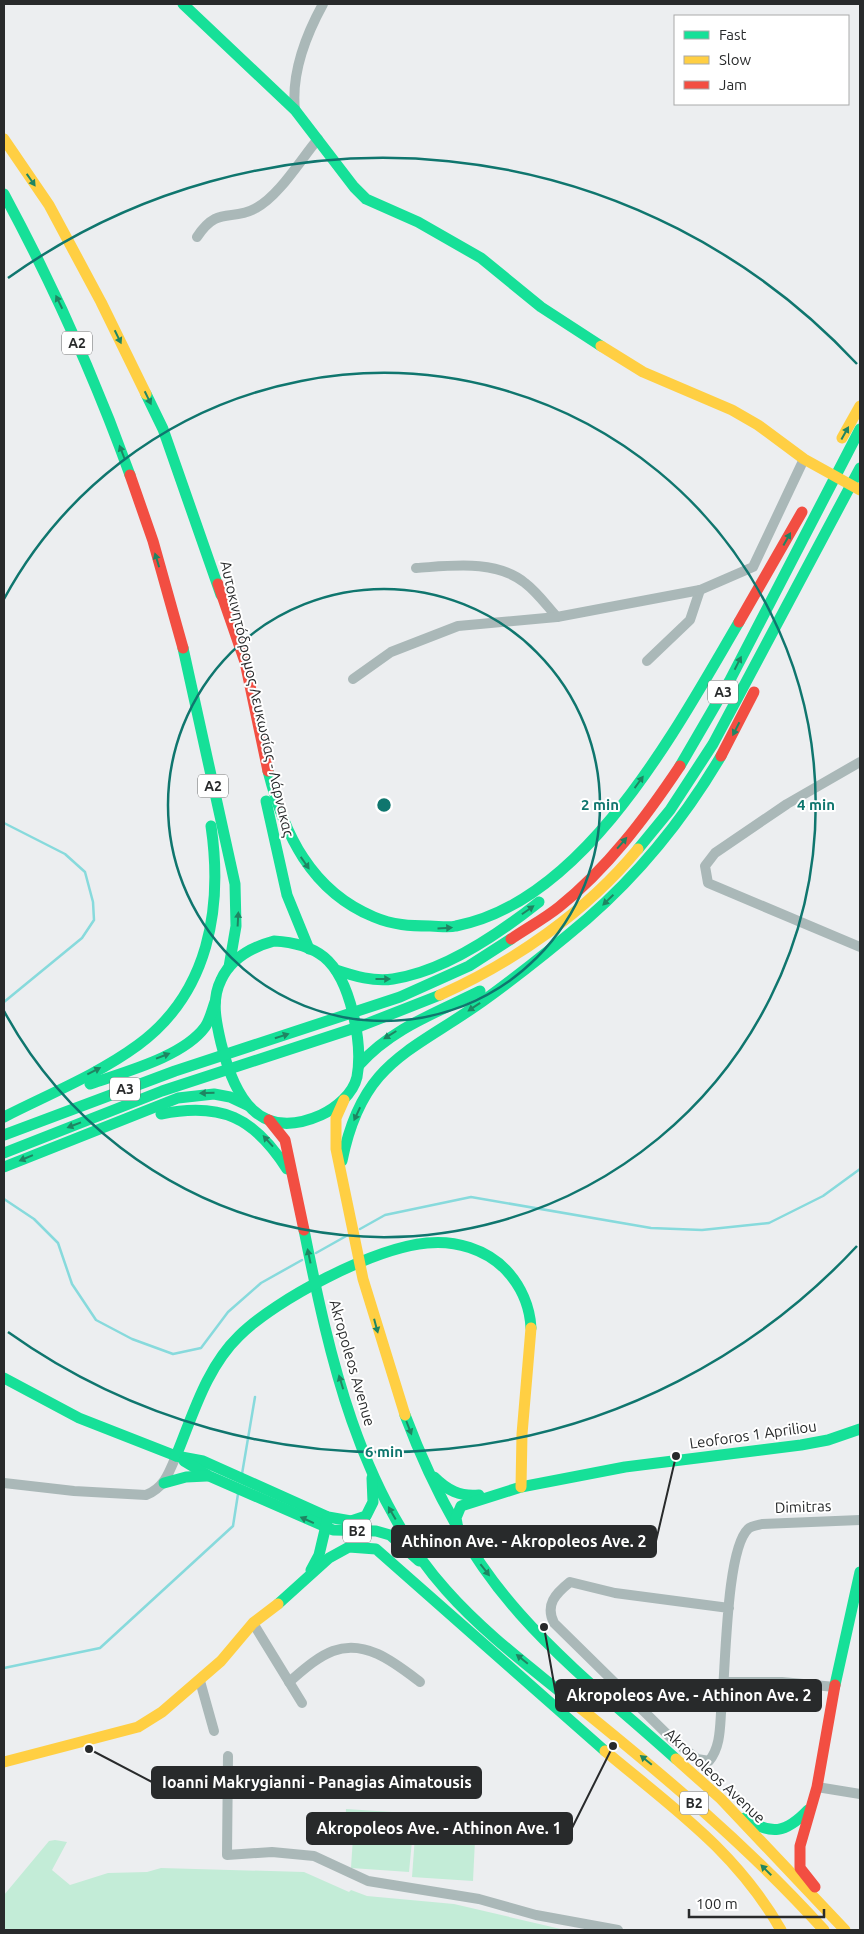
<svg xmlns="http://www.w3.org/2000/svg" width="864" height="1934" viewBox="0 0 864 1934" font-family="Ubuntu,sans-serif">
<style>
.green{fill:#c3ecd7}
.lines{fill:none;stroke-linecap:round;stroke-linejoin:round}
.stream{stroke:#87dadc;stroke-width:2.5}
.street{stroke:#aab8b8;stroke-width:10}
.fast{stroke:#16e098;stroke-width:11}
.slow{stroke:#ffcf43;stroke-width:11}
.jam{stroke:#f24e42;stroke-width:11}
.oneway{fill:#1f8562}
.ring{fill:none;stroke:#0f766e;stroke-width:2.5}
.labels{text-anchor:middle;stroke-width:4;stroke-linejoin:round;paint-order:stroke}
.shield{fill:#fff;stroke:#686a6b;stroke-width:1}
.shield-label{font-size:14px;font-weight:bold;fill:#282a2b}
.street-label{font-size:15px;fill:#282a2b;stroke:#fff}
.centre{fill:#0f766e;stroke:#fff;stroke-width:2.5}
.ring-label{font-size:15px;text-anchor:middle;font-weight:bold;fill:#0f766e;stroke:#fff;stroke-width:4;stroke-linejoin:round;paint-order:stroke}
.leader{fill:none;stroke:#282a2b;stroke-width:2}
.callout-dot{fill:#282a2b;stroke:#fff;stroke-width:2}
.callout{fill:#282a2b;stroke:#282a2b;stroke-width:2}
.callout-label{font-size:16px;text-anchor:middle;font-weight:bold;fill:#fff}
</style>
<rect width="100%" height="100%" fill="#eceef0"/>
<g class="green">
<path d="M346 1809 392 1812 390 1835 345 1832Z"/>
<path d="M415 1836 475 1840 473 1881 412 1877Z"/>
<path d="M353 1837 412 1841 409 1872 351 1868Z"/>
<path d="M55 1840 67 1842 52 1870 70 1885 108 1873 147 1872 161 1868 304 1872 349 1892 351 1890 367 1896 454 1904 565 1930H4V1895L49 1841Z"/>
</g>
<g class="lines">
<g class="stream">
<path d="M4 823 65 854 85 872 93 902 94 920 82 938 4 1002"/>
<path d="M4 1199 34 1219 58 1243 72 1284 96 1320 132 1339 173 1354 201 1348 228 1312 261 1283 302 1260"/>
<path d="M360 1229 385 1215 471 1197 651 1228 702 1230 769 1223 823 1196 860 1169"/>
<path d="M316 1253 348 1235"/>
<path d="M242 1474 255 1397"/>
<path d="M4 1668 100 1648 233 1526 238 1494"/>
</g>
<g class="street">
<path d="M295 110C291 73 306 35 323 4"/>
<path d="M197 237C218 205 231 222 256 208 279 196 301 159 318 139"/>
<path d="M416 568C450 566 496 559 525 583 537 592 547 606 557 617"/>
<path d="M647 661 690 620 700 590"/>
<path d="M353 679 391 652 458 626 557 617 700 590 753 567 804 459"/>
<path d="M860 762 787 804 715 853 705 866 708 883 860 947"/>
<path d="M4 1483 74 1491 146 1495C164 1488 169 1473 176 1456"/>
<path d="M729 1608 615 1593 570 1582C555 1594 545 1605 554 1623L672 1739 697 1759 709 1761C720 1748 720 1729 721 1713 726 1677 725 1551 748 1529 751 1526 758 1525 762 1524L860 1520"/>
<path d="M253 1623 302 1703"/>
<path d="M200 1681 214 1731"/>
<path d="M289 1682C302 1671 317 1657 333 1651 366 1639 395 1663 420 1682"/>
<path d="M725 1682H782L835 1687"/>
<path d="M228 1756 227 1855 272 1852 314 1856 368 1881 479 1899 536 1915 618 1930"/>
<path d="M817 1787 860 1794"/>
</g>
<g class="fast">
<path d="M183 4 295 110 354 187 366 199 418 222 481 258 541 307 601 346"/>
<path d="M4 194C53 285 95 378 130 475"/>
<path d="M146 394 163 429 221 595"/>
<path d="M183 648 235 884 236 926 229 967"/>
<path d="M680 766 730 680 860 429"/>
<path d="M268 771C284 834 311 891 374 917 393 925 410 926 430 926 438 926 448 928 456 926 586 901 677 727 739 622"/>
<path d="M266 801 287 895 309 949"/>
<path d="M638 849 670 810 713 744 860 468"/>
<path d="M274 941C291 942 310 946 324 957 351 979 363 1044 357 1077 353 1094 336 1108 321 1115 258 1143 234 1096 221 1043 216 1022 211 1000 221 980 231 958 252 947 274 941Z"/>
<path d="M336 970C354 976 374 982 393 979 443 972 500 933 539 902"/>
<path d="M359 1065C392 1028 436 1013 480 991"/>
<path d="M90 1084C124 1072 183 1057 205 1027 210 1020 212 1010 215 1002"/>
<path d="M161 1114C221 1102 254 1117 287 1169"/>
<path d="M4 1117C49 1094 97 1075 138 1045 209 993 223 908 211 826"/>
<path d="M4 1135 175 1071 400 997 469 966 511 939"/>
<path d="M4 1153 162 1091 361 1026 440 995"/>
<path d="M342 1161C362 1061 410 1053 483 1001 519 975 554 947 587 919 641 872 685 817 721 756"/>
<path d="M4 1167 178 1098 214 1094 230 1097 247 1105"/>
<path d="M304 1230C329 1355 359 1493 446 1590 484 1633 530 1667 574 1703"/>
<path d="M4 1378 79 1418 176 1456 203 1461 328 1517 351 1521 366 1516 373 1502 372 1478"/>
<path d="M405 1415C432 1487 468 1556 520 1614 567 1667 624 1712 676 1759"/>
<path d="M176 1456C193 1415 206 1368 239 1336 276 1299 374 1248 427 1243 455 1240 486 1249 506 1270 521 1286 530 1307 531 1328"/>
<path d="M184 1461 209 1476 333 1530 376 1531 390 1535 419 1561"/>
<path d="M434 1477C447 1490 460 1497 479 1495"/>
<path d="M164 1483 186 1477 207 1476"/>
<path d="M458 1529 456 1518 461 1506 521 1487 625 1467 801 1445 828 1440 860 1429"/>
<path d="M311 1570 319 1555 328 1517"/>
<path d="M278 1604 329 1558 349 1547 376 1549 605 1751"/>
<path d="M835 1685 860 1572"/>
<path d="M745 1818C771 1836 786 1833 808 1810"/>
</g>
<g class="slow">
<path d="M4 139 49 205 101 302 146 394"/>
<path d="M601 346 643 372 732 410 758 425 804 459 860 490"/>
<path d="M842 438 860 406"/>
<path d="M440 995C514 962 586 912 638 849"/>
<path d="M344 1100 336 1118V1149L363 1279 405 1415"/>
<path d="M521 1487 522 1434 531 1328"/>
<path d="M574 1703C662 1774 748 1846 824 1930"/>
<path d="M605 1751C673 1808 736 1851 781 1930"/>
<path d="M676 1759 721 1799 845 1930"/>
<path d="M4 1762 138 1727 162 1712 221 1661 253 1623 278 1604"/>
</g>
<g class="jam">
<path d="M130 475 153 541 183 648"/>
<path d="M218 584 245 662 268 771"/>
<path d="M739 622 802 512"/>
<path d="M721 756 754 692"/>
<path d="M511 939C527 928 544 919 559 907 607 869 646 817 680 766"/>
<path d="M269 1120 285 1140 304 1230"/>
<path d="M815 1887 800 1868V1846L817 1787 835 1685"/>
</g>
</g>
<defs><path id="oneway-solid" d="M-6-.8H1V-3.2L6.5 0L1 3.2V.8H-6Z" transform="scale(1.25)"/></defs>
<g class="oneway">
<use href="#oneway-solid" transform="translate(31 180) rotate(55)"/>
<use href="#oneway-solid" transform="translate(59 302) rotate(-116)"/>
<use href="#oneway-solid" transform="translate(118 337) rotate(64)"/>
<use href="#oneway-solid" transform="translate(148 398) rotate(64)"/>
<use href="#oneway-solid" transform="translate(845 433) rotate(-61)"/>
<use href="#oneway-solid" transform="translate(122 452) rotate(-111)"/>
<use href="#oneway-solid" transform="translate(787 539) rotate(-61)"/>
<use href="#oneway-solid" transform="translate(157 560) rotate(-107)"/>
<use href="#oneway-solid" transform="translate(738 663) rotate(-63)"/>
<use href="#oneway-solid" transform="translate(736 729) rotate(117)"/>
<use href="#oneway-solid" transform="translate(639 782) rotate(-54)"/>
<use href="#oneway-solid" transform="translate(622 843) rotate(-49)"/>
<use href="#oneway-solid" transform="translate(305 863) rotate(55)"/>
<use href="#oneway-solid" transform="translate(608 900) rotate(136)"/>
<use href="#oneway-solid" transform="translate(528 910) rotate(-35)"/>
<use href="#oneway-solid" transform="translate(238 919) rotate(-87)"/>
<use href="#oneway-solid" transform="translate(445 928) rotate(-3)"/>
<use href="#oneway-solid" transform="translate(383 979)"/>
<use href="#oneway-solid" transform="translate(474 1007) rotate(146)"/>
<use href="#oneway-solid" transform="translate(390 1035) rotate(148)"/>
<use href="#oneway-solid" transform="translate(282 1036) rotate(-18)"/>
<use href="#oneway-solid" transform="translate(163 1056) rotate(-21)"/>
<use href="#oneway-solid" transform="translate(94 1071) rotate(-27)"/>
<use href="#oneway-solid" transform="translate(207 1093) rotate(179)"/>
<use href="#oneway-solid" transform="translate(357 1114) rotate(115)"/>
<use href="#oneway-solid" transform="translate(74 1125) rotate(159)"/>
<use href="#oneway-solid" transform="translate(268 1141) rotate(-132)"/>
<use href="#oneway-solid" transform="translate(26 1158) rotate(157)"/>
<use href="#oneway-solid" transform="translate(309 1256) rotate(-102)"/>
<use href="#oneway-solid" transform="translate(376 1326) rotate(75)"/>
<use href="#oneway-solid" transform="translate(341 1382) rotate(-107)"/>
<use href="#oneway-solid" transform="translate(409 1428) rotate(69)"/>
<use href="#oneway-solid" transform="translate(392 1513) rotate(-120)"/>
<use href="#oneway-solid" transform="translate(307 1520) rotate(-156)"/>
<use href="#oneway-solid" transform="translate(485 1570) rotate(52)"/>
<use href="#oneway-solid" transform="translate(522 1659) rotate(-141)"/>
<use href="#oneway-solid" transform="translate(646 1760) rotate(-141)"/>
<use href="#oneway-solid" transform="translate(766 1870) rotate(-135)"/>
</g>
<g class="ring">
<circle cx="384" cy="805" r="216"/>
<path d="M4 599A432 432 0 1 1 4 1011"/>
<path d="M857 1246A647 647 0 0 1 8 1332M8 278A647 647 0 0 1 857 364"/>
</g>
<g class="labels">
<g class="shield">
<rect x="62" y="331.5" width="30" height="23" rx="4"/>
<rect x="708" y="680.5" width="30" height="23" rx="4"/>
<rect x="198" y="774.5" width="30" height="23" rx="4"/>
<rect x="110" y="1077.5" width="30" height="23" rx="4"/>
<rect x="343" y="1519.5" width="28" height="23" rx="4"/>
<rect x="680" y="1791.5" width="28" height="23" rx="4"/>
</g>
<g class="shield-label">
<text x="77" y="348">A2</text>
<text x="723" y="697">A3</text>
<text x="213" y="791">A2</text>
<text x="125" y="1094">A3</text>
<text x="357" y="1536">B2</text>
<text x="694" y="1808">B2</text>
</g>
<g class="street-label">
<text transform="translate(257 699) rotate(77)" y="5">Αυτοκινητόδρομος Λευκωσίας - Λάρνακας</text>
<text transform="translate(352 1363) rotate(74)" y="5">Akropoleos Avenue</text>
<text transform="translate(753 1435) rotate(-8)" y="5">Leoforos 1 Apriliou</text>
<text transform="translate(803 1507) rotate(-2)" y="5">Dimitras</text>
<text transform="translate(715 1776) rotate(43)" y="5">Akropoleos Avenue</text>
</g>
</g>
<circle cx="384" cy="805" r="8" class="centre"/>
<g class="ring-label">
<text x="600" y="810">2 min</text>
<text x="816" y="810">4 min</text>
<text x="384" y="1457">6 min</text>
</g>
<path class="leader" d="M676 1456L656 1541M544 1627L556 1695M89 1749L152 1782M613 1746L572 1828"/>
<g class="callout-dot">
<circle cx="676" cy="1456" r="5"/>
<circle cx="544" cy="1627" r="5"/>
<circle cx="89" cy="1749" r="5"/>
<circle cx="613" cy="1746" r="5"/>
</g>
<g class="callout">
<rect x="392" y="1526" width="264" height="31" rx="5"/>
<rect x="556" y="1680" width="265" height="31" rx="5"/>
<rect x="152" y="1767" width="329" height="31" rx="5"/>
<rect x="307" y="1813" width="265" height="31" rx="5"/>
</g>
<g class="callout-label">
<text x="524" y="1547">Athinon Ave. - Akropoleos Ave. 2</text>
<text x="689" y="1701">Akropoleos Ave. - Athinon Ave. 2</text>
<text x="317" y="1788">Ioanni Makrygianni - Panagias Aimatousis</text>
<text x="439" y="1834">Akropoleos Ave. - Athinon Ave. 1</text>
</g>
<rect width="864" height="1934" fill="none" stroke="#282a2b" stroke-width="10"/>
<rect x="674" y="15" width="175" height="90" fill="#ffffff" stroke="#a9aaaa"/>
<rect x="684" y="31" width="25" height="8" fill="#16e098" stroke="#a9aaaa"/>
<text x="719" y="40" font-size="15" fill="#282a2b">Fast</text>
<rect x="684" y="56" width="25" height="8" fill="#ffcf43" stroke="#a9aaaa"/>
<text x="719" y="65" font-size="15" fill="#282a2b">Slow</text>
<rect x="684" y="81" width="25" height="8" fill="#f24e42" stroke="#a9aaaa"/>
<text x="719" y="90" font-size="15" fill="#282a2b">Jam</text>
<path d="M689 1909v8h135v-8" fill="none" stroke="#282a2b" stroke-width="2.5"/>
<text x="696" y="1909" font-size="15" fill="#282a2b" stroke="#ffffff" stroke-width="4" paint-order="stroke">100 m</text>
</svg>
